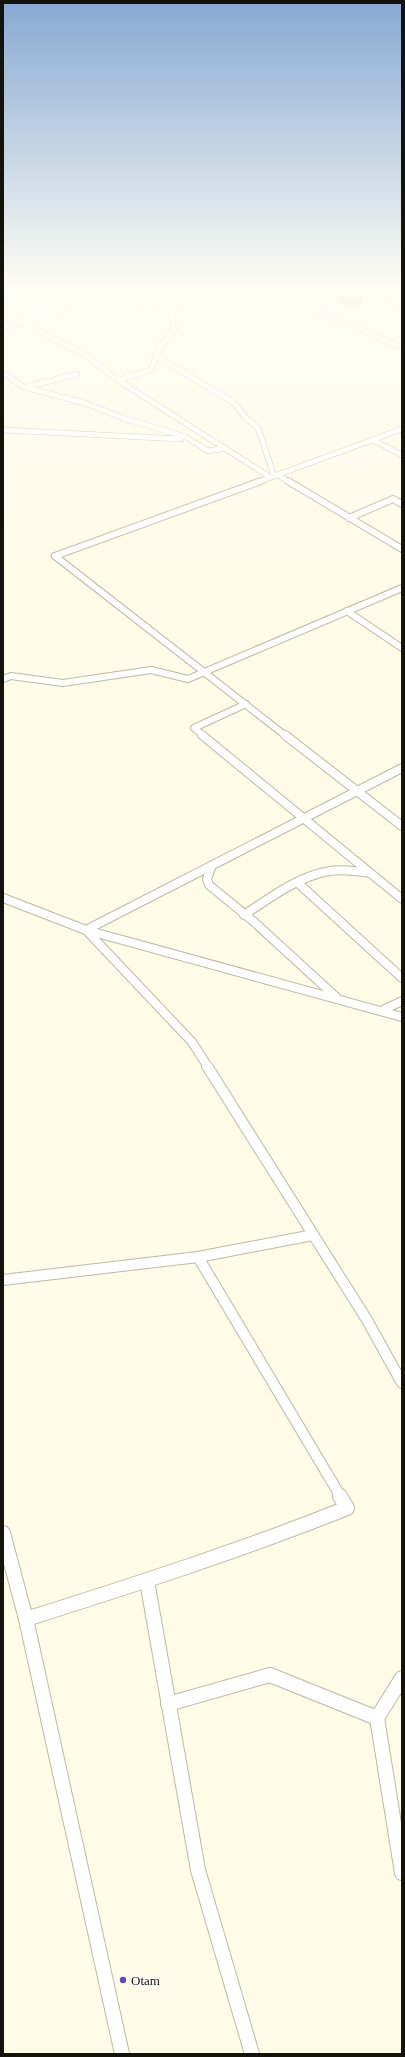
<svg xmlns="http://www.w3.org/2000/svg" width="405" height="2057" viewBox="0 0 405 2057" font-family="'Times New Roman',serif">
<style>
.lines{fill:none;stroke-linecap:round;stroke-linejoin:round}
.minor-far4-casing{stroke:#bcb9a6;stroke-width:6}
.minor-far3-casing{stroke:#bcb9a6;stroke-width:8}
.minor-far2-casing{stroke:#bcb9a6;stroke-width:10}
.minor-far1-casing{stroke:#bcb9a6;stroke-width:12}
.minor-casing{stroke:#bcb9a6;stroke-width:16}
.secondary-casing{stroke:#bcb9a6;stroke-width:2}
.minor-far4{stroke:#fff;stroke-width:5}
.minor-far3{stroke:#fff;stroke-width:6}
.minor-far2{stroke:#fff;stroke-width:8}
.minor-far1{stroke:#fff;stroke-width:10}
.minor{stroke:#fff;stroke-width:14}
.secondary{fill:#fff;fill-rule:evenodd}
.wall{fill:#c7c3a9}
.shaded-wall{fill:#a29f89}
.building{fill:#e7e3c4;stroke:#a29f89}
.poi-dot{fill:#5950c8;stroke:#fff;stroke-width:1.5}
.labels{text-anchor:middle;stroke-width:3;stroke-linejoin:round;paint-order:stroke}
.near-poi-label{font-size:13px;fill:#13120b;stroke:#fff;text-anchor:start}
</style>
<rect width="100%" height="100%" fill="#fefbe7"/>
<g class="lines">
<defs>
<g id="minor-far4">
<path d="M267 287 402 348"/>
<path d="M172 310 174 331 163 343 156 356 233 402 246 418 258 428 274 476"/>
<path d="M24 322 62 310 73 297 79 295 108 298 136 307 172 310 185 298 184 286"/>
<path d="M3 327 24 322 53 339 83 353 116 379 270 477"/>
<path d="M3 373 24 387 85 403 123 418 186 437 208 451 226 448"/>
<path d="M119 380 151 370 156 356"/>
<path d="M26 387 77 374"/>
<path d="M3 430 181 439"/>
<path d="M373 440 402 455"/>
<path d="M278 475 289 482"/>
<path d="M258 482 402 429"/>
</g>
<g id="minor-far3">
<path d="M288 481 402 549"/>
<path d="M349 518 393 499 402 504"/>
<path d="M55 556 286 736"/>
<path d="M55 556 261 481"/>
<path d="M347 611 402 648"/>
<path d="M3 679 11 676 63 683 151 670 188 679 402 588"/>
<path d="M204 736 194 728 246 704"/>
</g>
<g id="minor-far2">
<path d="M202 735 402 899"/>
<path d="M285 735 402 826"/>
<path d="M212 865 207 879 209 885 253 921 336 997"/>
<path d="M298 883 402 978"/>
<path d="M3 898 86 930 402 1017"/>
<path d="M244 915C270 898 298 876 330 871 343 869 357 871 370 873"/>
<path d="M381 1011 402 1001"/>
<path d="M208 1067 192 1042 86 930 402 768"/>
</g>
<g id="minor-far1">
<path d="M207 1066 367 1320 402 1383"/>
<path d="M198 1257 341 1497"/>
<path d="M3 1280 198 1257 313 1235"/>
</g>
<g id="minor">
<path d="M3 1533 26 1619 122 2054"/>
<path d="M147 1581 198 1870 252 2054"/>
<path d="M26 1619C134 1585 242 1550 347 1508L340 1496"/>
<path d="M168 1704 270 1675 377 1718 402 1873"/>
<path d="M377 1718 402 1678"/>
</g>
<path id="secondary" d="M351 286H359L402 304V308Z"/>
</defs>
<use href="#minor-far4" class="minor-far4-casing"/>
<use href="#minor-far3" class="minor-far3-casing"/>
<use href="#minor-far2" class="minor-far2-casing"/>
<use href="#minor-far1" class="minor-far1-casing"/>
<use href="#minor" class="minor-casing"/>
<use href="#secondary" class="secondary-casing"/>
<use href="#minor-far4" class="minor-far4"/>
<use href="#minor-far3" class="minor-far3"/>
<use href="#minor-far2" class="minor-far2"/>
<use href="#minor-far1" class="minor-far1"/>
<use href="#minor" class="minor"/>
<use href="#secondary" class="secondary"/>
</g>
<path class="wall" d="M336 295 363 298V303L350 307 336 301Z"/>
<path class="shaded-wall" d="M363 298V303L350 307V302Z"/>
<path class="building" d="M348 291 363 298 350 302 336 295Z"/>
<linearGradient id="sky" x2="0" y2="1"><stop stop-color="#87a9d4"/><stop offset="0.5" stop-color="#fffdf4"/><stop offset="1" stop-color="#fffdf4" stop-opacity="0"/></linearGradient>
<rect width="405" height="574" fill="url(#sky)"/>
<circle class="poi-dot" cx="123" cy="1980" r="4"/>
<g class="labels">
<g class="near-poi-label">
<text x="131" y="1985">Otam</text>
</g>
</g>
<rect width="405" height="2057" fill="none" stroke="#13120b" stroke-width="8"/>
</svg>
